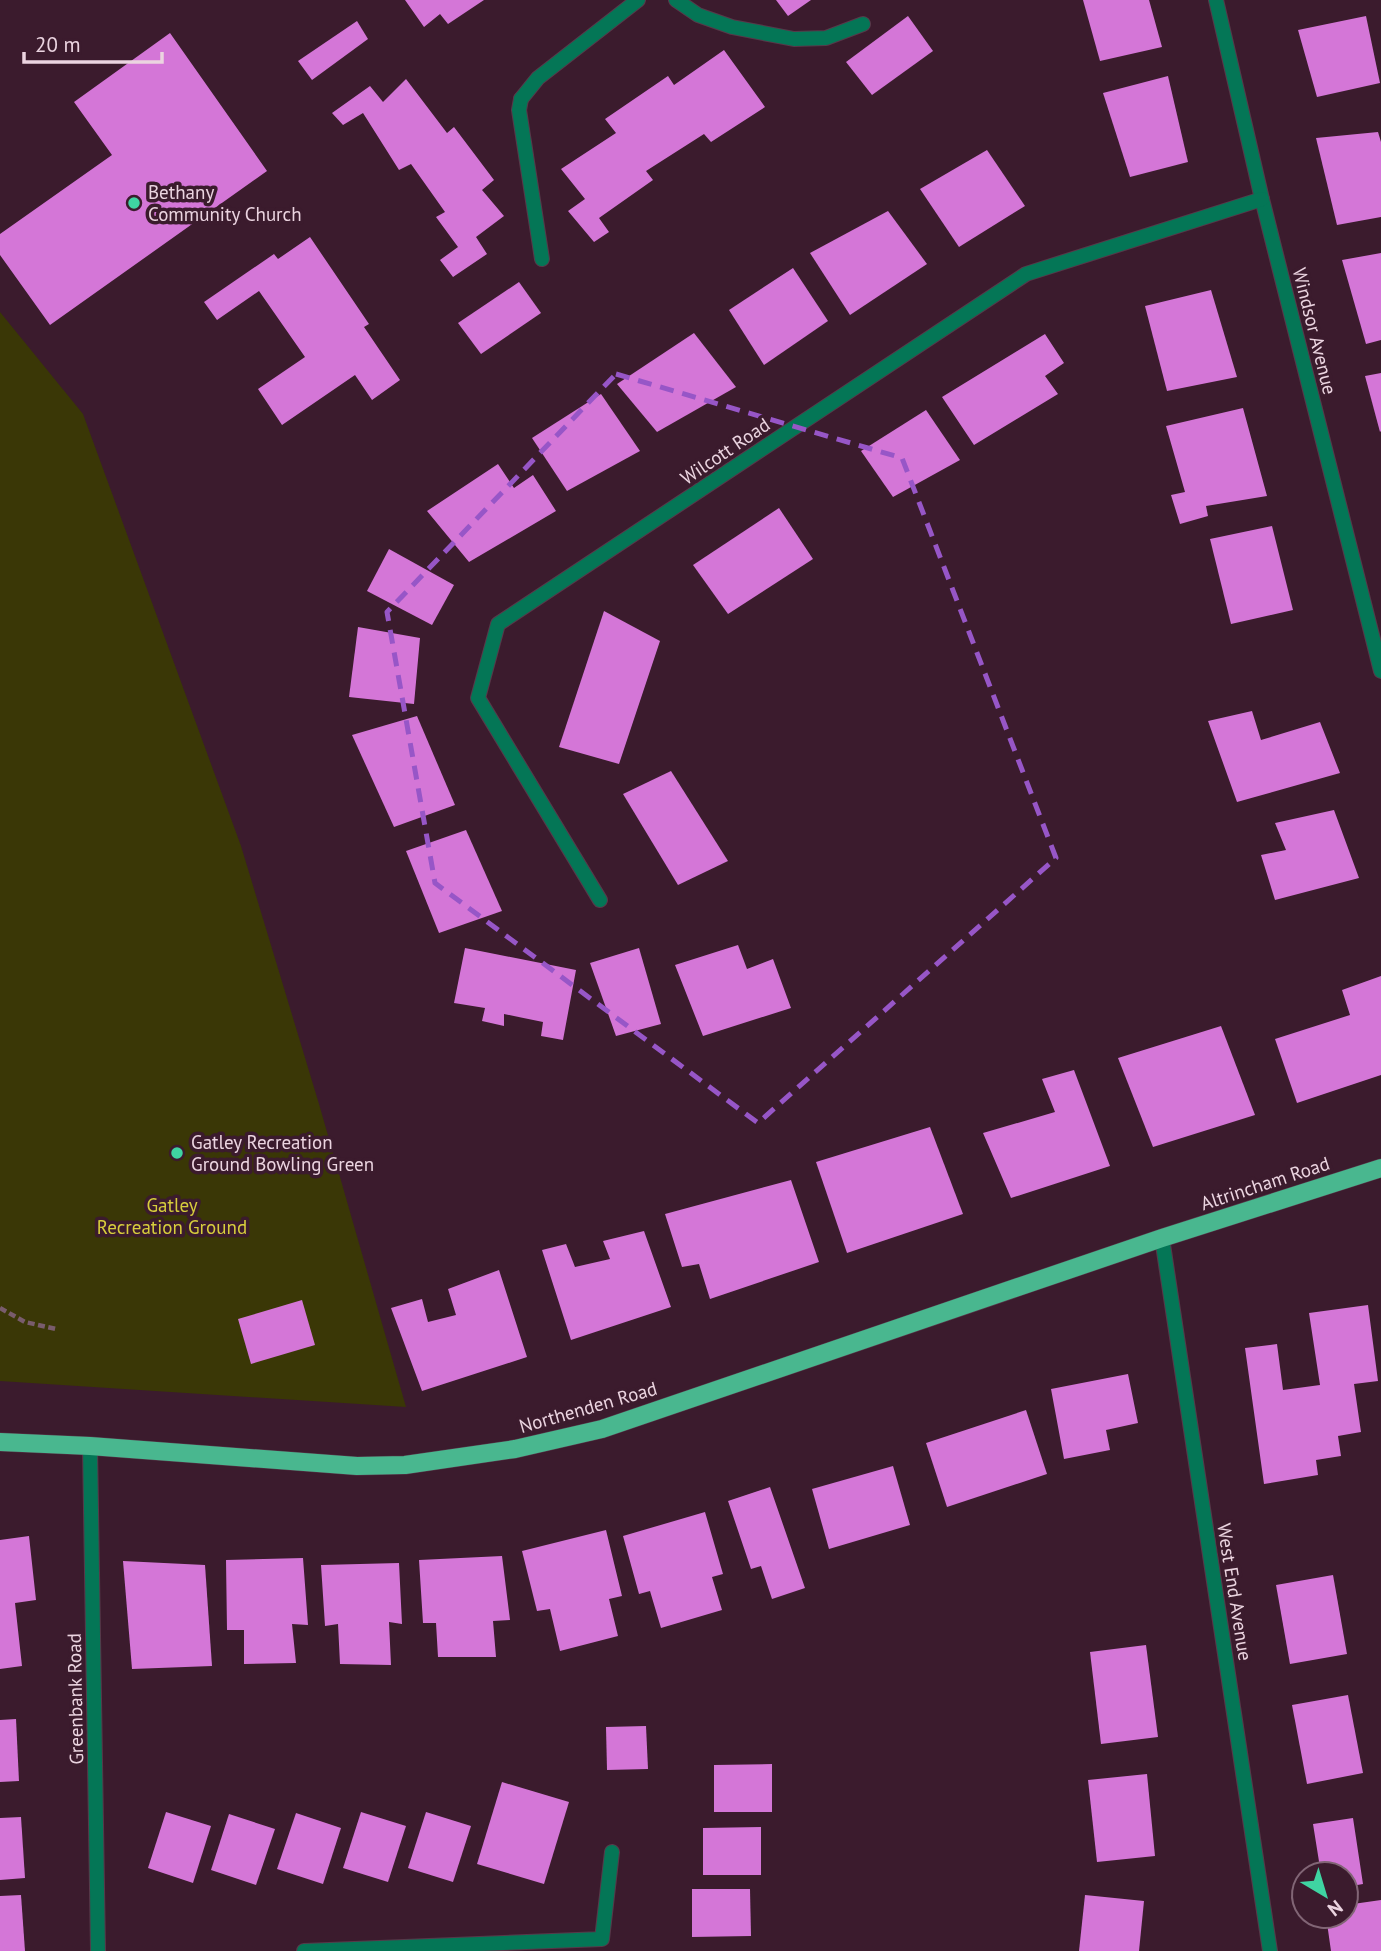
<svg xmlns="http://www.w3.org/2000/svg" width="1381" height="1951" viewBox="0 0 1381 1951" font-family="'PT Sans',sans-serif">
<style>
.green{fill:#3a3706}
.building{fill:#d476d7}
.lines{fill:none;stroke-linecap:round;stroke-linejoin:round}
.lane-casing{stroke:#57394a;stroke-width:16}
.street-casing{stroke:#57394a;stroke-width:16}
.primary-casing{stroke:#57394a;stroke-width:19}
.path{stroke:#795c6c;stroke-width:4.5;stroke-dasharray:7 3.5;stroke-linecap:butt}
.lane{stroke:#047656;stroke-width:14}
.street{stroke:#047656;stroke-width:14}
.primary{stroke:#49b78f;stroke-width:18}
.marked{fill:none;stroke:#9756c7;stroke-width:5;stroke-dasharray:14 9;stroke-linejoin:round}
.poi-dot{fill:#3fd4a2;stroke:#3b1b2d;stroke-width:2.5}
.labels{text-anchor:middle;stroke-width:7;stroke-linejoin:round;paint-order:stroke}
.poi-label{font-size:19px;fill:#ebd4e0;stroke:#3b1b2d;text-anchor:start}
.street-label{font-size:19px;fill:#ebd4e0;stroke:#3b1b2d}
.park-label{font-size:19px;fill:#d7ce3c;stroke:#3b1b2d}
</style>
<rect width="100%" height="100%" fill="#3b1b2d"/>
<path class="green" d="M0 312 83 414 241 846 319 1104 406 1407 0 1381Z"/>
<g class="building">
<path d="M405 0H484L448 24 440 14 424 27Z"/>
<path d="M776 0H811L788 16Z"/>
<path d="M1083 0H1149L1162 47 1100 61Z"/>
<path d="M908 16 933 51 872 95 846 62Z"/>
<path d="M1366 16 1380 83 1317 97 1298 30Z"/>
<path d="M357 21 368 39 312 80 298 61Z"/>
<path d="M170 33 267 171 50 325 0 255V234L112 155 74 102Z"/>
<path d="M724 50 765 107 711 142 704 134 646 171 653 180 599 218 609 232 594 242 568 211 585 199 561 169 616 133 605 119 668 76 674 85Z"/>
<path d="M1168 76 1188 162 1130 177 1103 93Z"/>
<path d="M406 79 447 133 454 127 494 180 482 190 504 216 476 237 487 254 453 277 440 260 458 247 436 217 445 212 411 164 399 170 363 113 343 125 332 113 370 86 383 102Z"/>
<path d="M1378 132 1381 142V217L1337 225 1316 138Z"/>
<path d="M987 150 1025 206 959 247 920 189Z"/>
<path d="M888 211 927 264 850 315 810 253Z"/>
<path d="M310 237 369 324 364 327 400 380 372 400 355 375 282 425 258 389 305 357 259 291 217 320 204 302 274 254 278 259Z"/>
<path d="M1381 253V340L1366 344 1342 260Z"/>
<path d="M793 268 828 321 764 365 729 310Z"/>
<path d="M519 282 541 313 481 354 458 323Z"/>
<path d="M1211 290 1237 377 1167 391 1145 306Z"/>
<path d="M694 333 736 387 657 432 617 384Z"/>
<path d="M1045 334 1064 363 1045 376 1058 394 974 445 942 397Z"/>
<path d="M1381 373V431L1380 432 1365 376Z"/>
<path d="M601 394 640 451 567 491 532 438Z"/>
<path d="M1243 408 1267 496 1206 506 1208 516 1180 524 1171 495 1185 492 1166 426Z"/>
<path d="M926 410 960 460 893 497 861 451Z"/>
<path d="M498 464 514 488 533 475 556 511 469 562 427 511Z"/>
<path d="M779 508 813 559 728 614 693 565Z"/>
<path d="M1272 526 1293 610 1231 624 1210 539Z"/>
<path d="M389 549 454 585 432 625 367 591Z"/>
<path d="M604 611 660 641 619 764 559 747Z"/>
<path d="M358 627 420 638 414 704 349 697Z"/>
<path d="M1252 711 1261 740 1320 722 1340 773 1237 802 1208 721Z"/>
<path d="M417 716 455 805 394 827 352 735Z"/>
<path d="M671 771 728 861 678 885 623 794Z"/>
<path d="M1334 810 1359 878 1275 900 1261 855 1286 850 1275 823Z"/>
<path d="M466 830 502 911 439 933 406 851Z"/>
<path d="M738 945 747 969 773 959 791 1008 703 1036 675 965Z"/>
<path d="M465 948 576 970 563 1040 541 1036 543 1022 504 1014V1026L482 1021 485 1008 454 1003Z"/>
<path d="M639 948 661 1024 616 1036 590 963Z"/>
<path d="M1381 976V1075L1297 1103 1275 1039 1350 1015 1342 990Z"/>
<path d="M1221 1026 1255 1115 1153 1147 1118 1058Z"/>
<path d="M1074 1070 1110 1166 1011 1198 983 1133 1055 1112 1042 1079Z"/>
<path d="M930 1127 963 1214 847 1253 816 1162Z"/>
<path d="M791 1180 819 1262 710 1299 699 1264 682 1267 665 1214Z"/>
<path d="M644 1231 671 1307 571 1340 542 1250 566 1244 575 1267 610 1259 603 1241Z"/>
<path d="M499 1270 527 1357 422 1391 391 1308 422 1299 428 1322 456 1315 448 1289Z"/>
<path d="M302 1300 315 1345 251 1364 238 1319Z"/>
<path d="M1368 1305 1378 1381 1354 1384 1361 1432 1338 1436 1341 1456 1316 1460 1318 1475 1264 1484 1245 1348 1277 1344 1283 1390 1320 1385 1309 1313Z"/>
<path d="M1128 1374 1138 1423 1106 1430 1110 1450 1064 1459 1051 1389Z"/>
<path d="M1026 1410 1047 1474 947 1507 926 1443Z"/>
<path d="M893 1466 910 1525 829 1549 812 1489Z"/>
<path d="M770 1487 805 1588 772 1599 761 1566 751 1569 728 1501Z"/>
<path d="M705 1512 723 1574 712 1577 722 1610 661 1628 650 1591 639 1594 623 1536Z"/>
<path d="M606 1530 622 1596 609 1599 618 1636 560 1651 550 1609 537 1611 522 1551Z"/>
<path d="M29 1536 36 1600 15 1603 22 1666 0 1669V1540Z"/>
<path d="M502 1556 510 1620 493 1621 496 1657H438L436 1623H423L419 1560Z"/>
<path d="M303 1558 308 1625 292 1624 296 1663 244 1664V1630H227L226 1560Z"/>
<path d="M123 1561 205 1565 212 1666 132 1669Z"/>
<path d="M399 1563 402 1624 389 1622 391 1665 340 1664 338 1624 325 1626 321 1565Z"/>
<path d="M1333 1575 1347 1654 1290 1664 1276 1585Z"/>
<path d="M1146 1645 1158 1737 1101 1744 1090 1652Z"/>
<path d="M1348 1695 1363 1773 1307 1784 1292 1705Z"/>
<path d="M16 1719 19 1781 0 1782V1720Z"/>
<path d="M646 1726 648 1769 607 1770 606 1727Z"/>
<path d="M772 1764V1812H714V1765Z"/>
<path d="M1147 1774 1155 1856 1097 1862 1088 1780Z"/>
<path d="M502 1782 569 1802 544 1884 477 1864Z"/>
<path d="M166 1812 211 1826 193 1883 148 1868Z"/>
<path d="M361 1812 406 1826 388 1882 343 1868Z"/>
<path d="M426 1812 471 1826 453 1882 408 1868Z"/>
<path d="M296 1813 341 1828 323 1884 277 1869Z"/>
<path d="M229 1814 275 1829 256 1885 211 1870Z"/>
<path d="M21 1817 25 1878 0 1880V1818Z"/>
<path d="M1353 1818 1363 1884 1346 1887V1874H1321L1313 1824Z"/>
<path d="M761 1827V1875H703V1828Z"/>
<path d="M692 1889H750L751 1936 692 1937Z"/>
<path d="M21 1895 25 1951H0V1896Z"/>
<path d="M1085 1895 1144 1901 1139 1951H1079Z"/>
<path d="M1381 1900V1951H1331L1326 1916H1346V1905Z"/>
</g>
<g class="lines">
<defs>
<g id="lane">
<path d="M676 0 698 15 732 27 794 39 826 38 863 24"/>
<path d="M521 99 519 110 542 259"/>
</g>
<g id="street">
<path d="M1216 0 1262 199 1381 671"/>
<path d="M521 99 538 78 638 0"/>
<path d="M600 900 478 698 498 624 1026 274 1262 199"/>
<path d="M1162 1238 1270 1951"/>
<path d="M90 1446 98 1951"/>
<path d="M304 1951 602 1939 612 1852"/>
</g>
<path id="primary" d="M0 1442 90 1446 357 1466 405 1465 515 1449 602 1429 1162 1238 1381 1168"/>
</defs>
<use href="#lane" class="lane-casing"/>
<use href="#street" class="street-casing"/>
<use href="#primary" class="primary-casing"/>
<path class="path" d="M0 1308 25 1322 56 1329"/>
<use href="#lane" class="lane"/>
<use href="#street" class="street"/>
<use href="#primary" class="primary"/>
</g>
<path class="marked" d="M616 374 902 458 1056 858 758 1123 435 883 387 612Z"/>
<g class="poi-dot">
<circle cx="134" cy="203" r="7"/>
<circle cx="177" cy="1153" r="7"/>
</g>
<g class="labels">
<g class="poi-label">
<text x="148" y="199">Bethany<tspan x="148" dy="22">Community Church</tspan></text>
<text x="191" y="1149">Gatley Recreation<tspan x="191" dy="22">Ground Bowling Green</tspan></text>
</g>
<g class="street-label">
<text transform="translate(1315 331) rotate(76)" y="7">Windsor Avenue</text>
<text transform="translate(725 451) rotate(-34)" y="7">Wilcott Road</text>
<text transform="translate(1265 1183) rotate(-18)" y="7">Altrincham Road</text>
<text transform="translate(588 1407) rotate(-16)" y="7">Northenden Road</text>
<text transform="translate(1235 1592) rotate(81)" y="7">West End Avenue</text>
<text transform="translate(75 1699) rotate(-91)" y="7">Greenbank Road</text>
</g>
<g class="park-label">
<text x="172" y="1212">Gatley<tspan x="172" dy="22">Recreation Ground</tspan></text>
</g>
</g>
<g transform="translate(1325 1895) rotate(142)"><circle r="33" fill="#3b1b2d" stroke="#816575" stroke-width="2"/>
<path d="M0-5L12 26L0 18L-12 26Z" fill="#3fd4a2"/>
<text y="-10" font-size="19" font-weight="bold" text-anchor="middle" fill="#ebd4e0">N</text>
</g>
<path d="M24 52v10h138v-10" fill="none" stroke="#ebd4e0" stroke-width="3.5"/>
<text x="35" y="52" font-size="21" fill="#ebd4e0" stroke="#3b1b2d" stroke-width="5" paint-order="stroke">20 m</text>
</svg>
